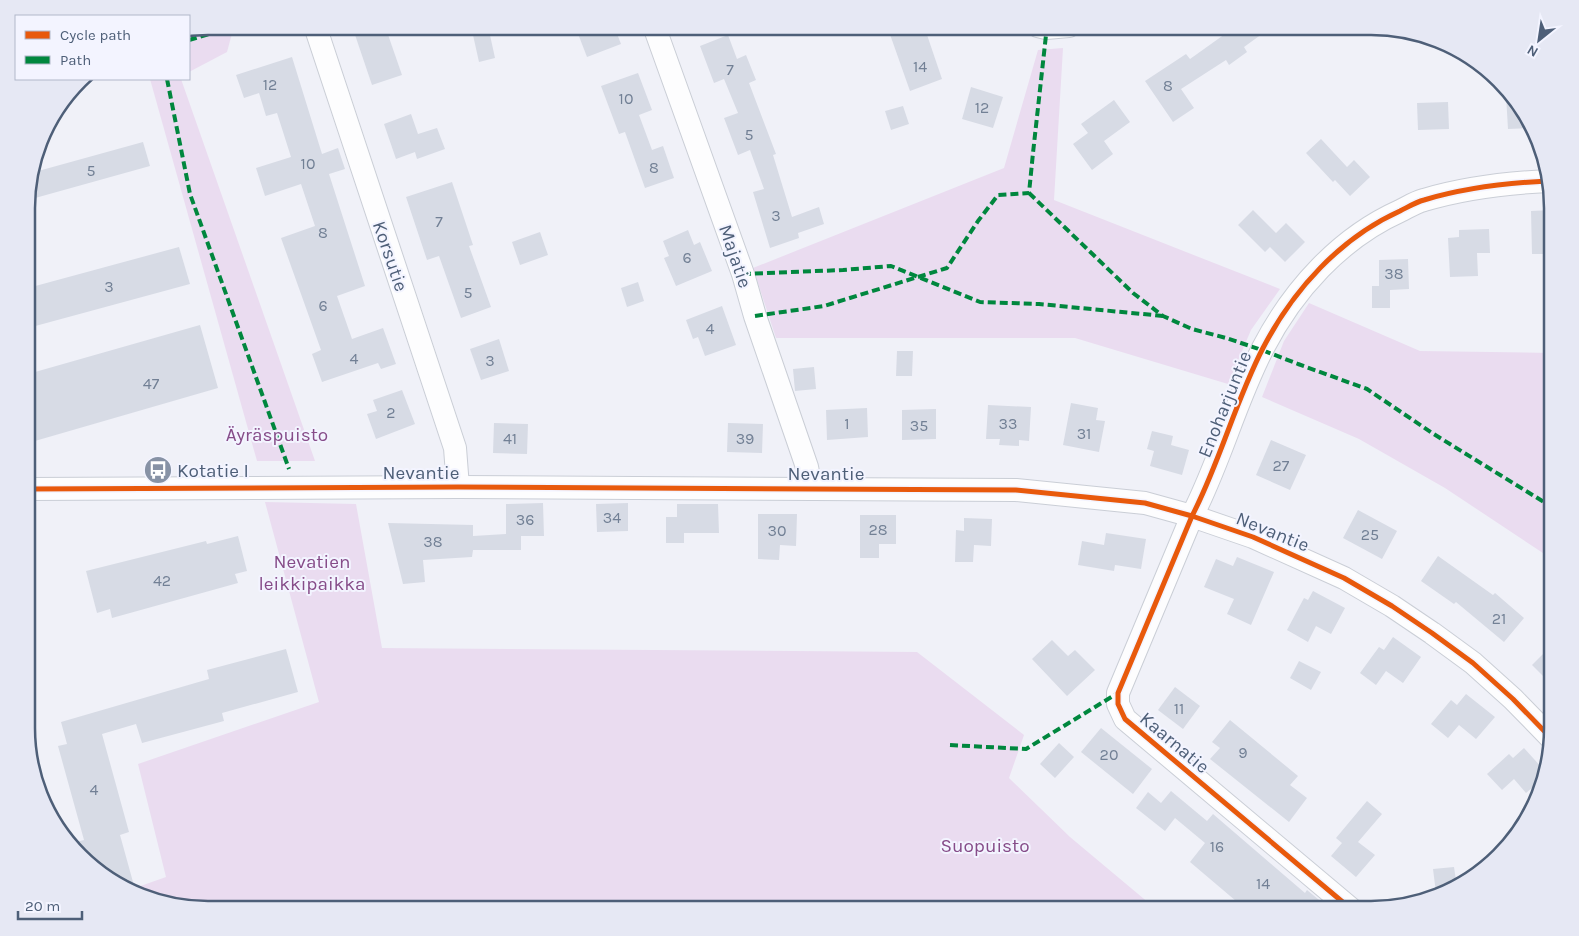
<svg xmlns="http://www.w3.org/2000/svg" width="1579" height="936" viewBox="0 0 1579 936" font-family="Karla,sans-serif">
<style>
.green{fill:#eadcf0}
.building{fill:#d7dbe5}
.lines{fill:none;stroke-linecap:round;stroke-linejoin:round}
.minor-casing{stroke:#caced6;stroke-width:24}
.minor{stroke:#fdfdfe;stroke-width:22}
.quiet{stroke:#00873e;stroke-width:4;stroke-dasharray:8 4;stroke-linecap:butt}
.cycleway-casing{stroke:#f3f4ff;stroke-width:8}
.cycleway{stroke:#e8590c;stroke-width:5}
.labels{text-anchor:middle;stroke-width:4;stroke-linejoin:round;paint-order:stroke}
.number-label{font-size:16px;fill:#728095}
.street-label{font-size:19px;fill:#4e5f78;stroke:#f3f4ff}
.park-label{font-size:19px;fill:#864c89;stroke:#f3f4ff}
.poi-label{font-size:19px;fill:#4e5f78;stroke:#f3f4ff;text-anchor:start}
.rim{fill:none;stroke:#4e5f78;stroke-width:2.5}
</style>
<rect width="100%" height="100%" fill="#f0f1f8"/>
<g class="green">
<path d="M208 26H234L227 52 189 72V30Z"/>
<path d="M1063 48 1054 200 1280 289 1251 330 1228 384 1075 338H776L753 268 1004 168 1038 50Z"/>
<path d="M150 79H181L315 461H257Z"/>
<path d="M1309 303 1420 351 1552 353V559L1445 488 1359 439 1262 397 1284 341Z"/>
<path d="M265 502 356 504 382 648 917 652 1024 735 1009 778 1070 837 1156 909 208 910 132 889 166 877 138 764 319 702Z"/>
</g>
<g class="building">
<path d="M352 26H385L402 75 372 85Z"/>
<path d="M471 26H488L495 58 479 62Z"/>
<path d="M575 26H614L621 44 587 57Z"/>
<path d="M887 26H924L942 79 910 91Z"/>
<path d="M1220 26H1273L1244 47 1247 52 1229 65 1226 60 1181 89 1194 108 1173 122 1145 81 1186 54 1190 59 1225 34Z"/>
<path d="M728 35 737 59 746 55 756 80 749 83 776 154 773 155 792 217 819 207 824 224 798 233 799 238 770 248 753 192 764 189 750 150 738 155 724 118 738 113 724 79 714 83 700 46Z"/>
<path d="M292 57 322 154 338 148 345 169 329 174 365 286 337 296 352 339 383 328 396 364 381 369 378 363 322 382 312 354 321 350 281 238 315 226 301 184 265 196 256 168 291 157 277 113 266 116 259 93 244 98 236 75Z"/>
<path d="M638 73 652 110 639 115 652 150 663 146 674 178 645 188 625 132 619 134 601 86Z"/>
<path d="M971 87 1003 97 993 128 962 119Z"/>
<path d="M1506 95 1528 117 1531 128 1508 129Z"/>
<path d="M1114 100 1130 122 1104 141 1113 154 1092 170 1073 144 1088 133 1081 124Z"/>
<path d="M1448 102 1449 129 1418 130 1417 103Z"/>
<path d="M903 106 909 124 891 130 885 111Z"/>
<path d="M411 114 418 134 437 128 445 149 417 159 415 152 396 159 384 124Z"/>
<path d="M1321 139 1347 167 1354 160 1370 177 1350 196 1335 180 1333 182 1306 153Z"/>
<path d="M143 142 150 166 28 200V185L31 173Z"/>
<path d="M452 182 473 245 469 246 491 307 461 318 439 256 427 260 406 197Z"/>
<path d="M1253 210 1276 233 1286 223 1305 242 1285 262 1270 247 1265 252 1238 225Z"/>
<path d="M1552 210V238H1549V254H1532L1531 211Z"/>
<path d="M1489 229 1490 253H1477L1478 276 1450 277 1448 238 1459 237V230Z"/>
<path d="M688 230 694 245 700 242 712 271 676 286 664 258 669 256 663 241Z"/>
<path d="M540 232 548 255 520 265 512 242Z"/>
<path d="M179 247 190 284 28 328V288Z"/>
<path d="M1408 259 1409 289 1390 290V308H1372V286H1379V260Z"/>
<path d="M638 282 644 301 627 307 621 288Z"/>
<path d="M722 306 736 345 705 356 698 337 693 339 686 320Z"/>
<path d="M200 325 218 388 28 443V400L34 398 28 374Z"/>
<path d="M499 339 509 371 481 380 470 349Z"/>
<path d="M897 351H913L912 376H896Z"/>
<path d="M814 367 816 389 795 391 793 369Z"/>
<path d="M402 390 415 424 376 439 367 414 377 411 373 400Z"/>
<path d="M1071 403 1098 408 1096 420 1105 421 1099 452 1063 445Z"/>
<path d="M988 405 1031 407 1029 441 1019 440V446L999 445 1000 439H986Z"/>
<path d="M867 408 868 437 827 440 826 410Z"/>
<path d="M936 409V439L902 440V410Z"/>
<path d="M494 423 528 424 527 454 493 453Z"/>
<path d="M728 423 763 424 762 453 727 452Z"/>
<path d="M1152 431 1173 436 1171 445 1189 450 1182 475 1150 466 1154 451 1147 449Z"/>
<path d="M1271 440 1306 455 1290 490 1256 475Z"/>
<path d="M543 503 544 536H521V550H473L472 557 423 560 425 582 403 584 388 523 473 525V536L506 534V504Z"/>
<path d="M628 503V531L597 532 596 504Z"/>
<path d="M677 504H718L719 533H684V543H666V517H677Z"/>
<path d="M1358 510 1397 531 1382 559 1343 538Z"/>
<path d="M758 514H797L796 546 780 545 779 560 758 559Z"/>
<path d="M860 515H896V544H879V558H860Z"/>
<path d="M964 518 992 519 991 546 974 545 973 562H955L956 530 964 531Z"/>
<path d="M1106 533 1146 539 1141 569 1115 565 1114 571 1078 565 1082 541 1104 545Z"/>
<path d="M238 536 247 571 235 574 238 583 112 618 110 609 97 613 86 571 206 541 207 544Z"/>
<path d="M1438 556 1493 595 1495 593 1524 618 1504 642 1456 602 1454 604 1421 581Z"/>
<path d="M1237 557 1274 572 1251 625 1227 614 1234 599 1204 587 1216 559 1233 566Z"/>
<path d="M1313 591 1345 608 1331 634 1316 626 1308 642 1287 630 1304 598 1308 600Z"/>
<path d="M1393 637 1421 657 1403 683 1386 671 1376 685 1360 673 1379 647 1384 650Z"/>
<path d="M1052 640 1068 656 1075 650 1095 670 1067 696 1032 659Z"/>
<path d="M1552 645V685L1532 665Z"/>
<path d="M286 649 298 692 222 713 224 721 142 743 136 724 102 734 129 832 120 835 133 882 117 885 72 843 84 840 58 746 67 744 61 722 209 679 207 670Z"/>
<path d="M1299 661 1321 672 1311 690 1290 678Z"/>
<path d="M1175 687 1200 706 1183 729 1158 710Z"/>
<path d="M1466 694 1495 717 1476 739 1459 725 1448 738 1431 724 1451 700 1457 705Z"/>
<path d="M1230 720 1298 776 1290 785 1307 798 1289 822 1210 759 1220 748 1212 742Z"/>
<path d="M1101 728 1152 769 1133 794 1081 752Z"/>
<path d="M1059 743 1074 757 1055 778 1040 764Z"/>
<path d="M1524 748 1543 769 1540 781 1526 793 1514 779 1502 790 1487 774 1509 754 1513 758Z"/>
<path d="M1171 791 1207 821 1213 814 1305 893 1307 890 1330 909H1229L1236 901 1190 862 1205 843 1175 818 1165 831 1136 808 1148 792 1161 803Z"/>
<path d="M1367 801 1382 814 1358 842 1375 855 1356 877 1331 856 1342 843 1336 838Z"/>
<path d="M1454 867 1457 887 1436 893 1433 869Z"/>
</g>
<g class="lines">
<defs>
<g id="minor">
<path d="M315 26 455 448 458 487"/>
<path d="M654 26 743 274 755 316 807 467 811 488"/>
<path d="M1038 26 1046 28 1069 26"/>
<path d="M28 489 458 487 1016 490 1145 503 1192 516 1253 537 1344 578 1392 606 1432 633 1473 663 1513 699 1552 739"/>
<path d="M1351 909 1125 719 1118 704V693L1192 516C1220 462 1235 402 1263 348 1293 290 1340 238 1400 211 1408 207 1416 202 1424 200 1464 188 1506 183 1548 181"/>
</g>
</defs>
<use href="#minor" class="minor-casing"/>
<use href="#minor" class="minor"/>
<g class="quiet">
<path d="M189 40 236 26"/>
<path d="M167 79 190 194 289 469"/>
<path d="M1029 193 1133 293 1163 316 1192 329 1226 338 1262 350 1298 364 1367 389 1432 433 1552 507"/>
<path d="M743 274 843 270 891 266 980 302 1039 304 1163 316"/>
<path d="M755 316 824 306 947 268 978 221 998 195 1029 193 1033 153 1047 26"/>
<path d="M950 745 1026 749 1118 693"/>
</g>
<defs>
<g id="cycleway">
<path d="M28 489 458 487 1016 490 1145 503 1192 516 1253 537 1344 578 1392 606 1432 633 1473 663 1513 699 1552 739"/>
<path d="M1351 909 1125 719 1118 704V693L1192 516C1220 462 1235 402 1263 348 1293 290 1340 238 1400 211 1408 207 1416 202 1424 200 1464 188 1506 183 1548 181"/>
</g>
</defs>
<use href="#cycleway" class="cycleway-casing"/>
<use href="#cycleway" class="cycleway"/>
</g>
<defs>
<symbol id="bus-disc" viewBox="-11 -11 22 22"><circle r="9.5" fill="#8792a5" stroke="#f3f4ff"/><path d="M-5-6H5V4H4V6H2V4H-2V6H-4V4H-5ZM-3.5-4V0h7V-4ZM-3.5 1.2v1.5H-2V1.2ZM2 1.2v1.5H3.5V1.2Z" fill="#fff"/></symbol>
</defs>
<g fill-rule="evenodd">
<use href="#bus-disc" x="142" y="454" width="32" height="32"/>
</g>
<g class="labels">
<g class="number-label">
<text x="920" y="72">14</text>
<text x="730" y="75">7</text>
<text x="270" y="90">12</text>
<text x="1168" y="91">8</text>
<text x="626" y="104">10</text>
<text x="982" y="113">12</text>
<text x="749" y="140">5</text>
<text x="308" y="169">10</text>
<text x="654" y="173">8</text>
<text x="91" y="176">5</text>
<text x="776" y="221">3</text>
<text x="439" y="227">7</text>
<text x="323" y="238">8</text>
<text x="687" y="263">6</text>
<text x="1394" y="279">38</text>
<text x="109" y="292">3</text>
<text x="468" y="298">5</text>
<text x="323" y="311">6</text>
<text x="710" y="334">4</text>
<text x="354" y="364">4</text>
<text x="490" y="366">3</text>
<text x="151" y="389">47</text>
<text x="391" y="418">2</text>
<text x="847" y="429">1</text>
<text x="1008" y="429">33</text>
<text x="919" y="431">35</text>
<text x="1084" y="439">31</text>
<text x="510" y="444">41</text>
<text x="745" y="444">39</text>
<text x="1281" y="471">27</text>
<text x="612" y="523">34</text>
<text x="525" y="525">36</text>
<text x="878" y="535">28</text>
<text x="777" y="536">30</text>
<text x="1370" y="540">25</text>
<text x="433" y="547">38</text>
<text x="162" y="586">42</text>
<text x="1499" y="624">21</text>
<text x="1179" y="714">11</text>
<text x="1243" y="758">9</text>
<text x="1109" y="760">20</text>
<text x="94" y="795">4</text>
<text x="1217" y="852">16</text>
<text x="1263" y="889">14</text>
</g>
<g class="street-label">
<text transform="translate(391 256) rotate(71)" y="7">Korsutie</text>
<text transform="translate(736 256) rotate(71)" y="7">Majatie</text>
<text transform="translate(1224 404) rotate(-68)" y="7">Enoharjuntie</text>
<text x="421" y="479">Nevantie</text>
<text x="826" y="480">Nevantie</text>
<text transform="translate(1273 531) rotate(22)" y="7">Nevantie</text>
<text transform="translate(1175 742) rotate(40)" y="7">Kaarnatie</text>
</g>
<g class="park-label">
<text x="277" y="441">Äyräspuisto</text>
<text x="312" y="568">Nevatien<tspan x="312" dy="22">leikkipaikka</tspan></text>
<text x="985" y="852">Suopuisto</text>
</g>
<g class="poi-label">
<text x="177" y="477">Kotatie I</text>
</g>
</g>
<path d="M0 0H1579V936H0ZM208 35H1371A173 173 0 0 1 1544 208V728A173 173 0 0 1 1371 901H208A173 173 0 0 1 35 728V208A173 173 0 0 1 208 35Z" fill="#e6e8f4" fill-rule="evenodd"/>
<path class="rim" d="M208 35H1371A173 173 0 0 1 1544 208V728A173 173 0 0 1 1371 901H208A173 173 0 0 1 35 728V208A173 173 0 0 1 208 35Z"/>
<rect x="15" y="15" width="175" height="65" fill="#f3f4ff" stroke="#b1b8c9"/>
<rect x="25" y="31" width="25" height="8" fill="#e8590c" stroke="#b1b8c9"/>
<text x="60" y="40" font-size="15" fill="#4e5f78">Cycle path</text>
<rect x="25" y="56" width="25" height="8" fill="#00873e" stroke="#b1b8c9"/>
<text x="60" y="65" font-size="15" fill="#4e5f78">Path</text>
<g transform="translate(1539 40) rotate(210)" stroke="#f3f4ff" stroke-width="4" paint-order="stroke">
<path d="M0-4L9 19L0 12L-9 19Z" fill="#4e5f78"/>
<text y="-8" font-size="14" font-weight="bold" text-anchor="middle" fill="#4e5f78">N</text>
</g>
<path d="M18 911v8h64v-8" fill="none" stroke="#4e5f78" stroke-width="2.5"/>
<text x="25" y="911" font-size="15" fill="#4e5f78" stroke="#f3f4ff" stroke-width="4" paint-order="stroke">20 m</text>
</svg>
